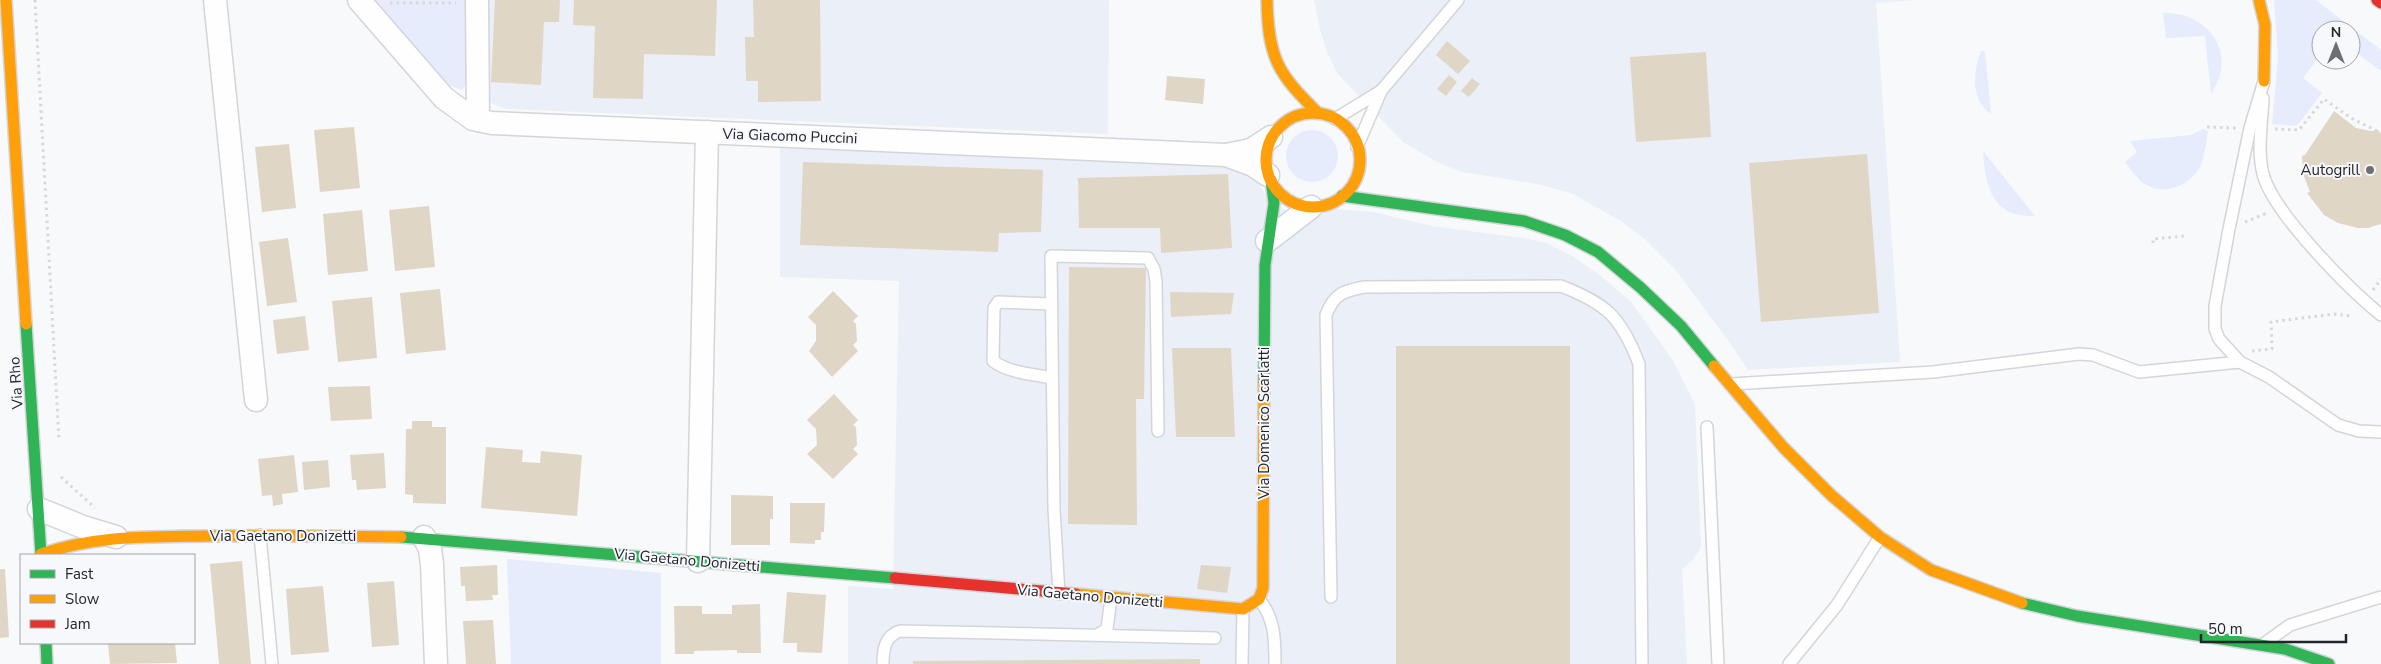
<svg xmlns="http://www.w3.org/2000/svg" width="2381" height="664" viewBox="0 0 2381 664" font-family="'Nunito Sans',sans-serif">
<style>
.built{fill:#ebeff8}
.green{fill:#e6ecfc}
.building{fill:#e0d6c5}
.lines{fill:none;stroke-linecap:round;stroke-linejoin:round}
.lane-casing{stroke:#d3d5d9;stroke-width:14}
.street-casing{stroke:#d3d5d9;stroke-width:25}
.fast-casing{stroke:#d3d5d9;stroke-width:14}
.slow-casing{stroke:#d3d5d9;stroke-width:14}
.jam-casing{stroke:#d3d5d9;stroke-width:14}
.path{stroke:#d8d8d9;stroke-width:3;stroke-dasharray:2.5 4;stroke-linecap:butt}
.lane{stroke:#fefefe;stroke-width:11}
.street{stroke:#fefefe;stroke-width:22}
.fast{stroke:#30b455;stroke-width:11}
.slow{stroke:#ff9f0a;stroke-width:11}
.jam{stroke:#e5322d;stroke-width:11}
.poi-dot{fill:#6d6f74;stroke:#f6f8fc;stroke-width:2}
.labels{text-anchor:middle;stroke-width:4;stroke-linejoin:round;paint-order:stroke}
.street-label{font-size:15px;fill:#23252c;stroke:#f6f8fc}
.poi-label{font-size:15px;fill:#23252c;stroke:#f6f8fc;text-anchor:end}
</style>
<rect width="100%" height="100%" fill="#f7f9fb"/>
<g class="built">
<path d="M480 0H1109L1108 134 506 109 493 104 483 96Z"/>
<path d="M1314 0H1916L1876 3 1900 362 1748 370 1730 343 1675 269 1647 241 1621 221 1571 193 1533 183 1462 172 1437 162 1403 142 1337 73 1328 54 1321 33Z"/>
<path d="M780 147 1237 166 1253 172 1270 203 1309 221 1332 209 1373 212 1432 226 1529 239 1547 243 1574 257 1601 276 1631 302 1672 359 1695 404 1701 547 1693 560 1682 569 1687 664H848V586L893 589 899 281 780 277Z"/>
</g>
<g class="green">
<path d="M371 0H467L466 85 462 90 451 86Z"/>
<path d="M2274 0H2316L2381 50V71L2351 49V30H2321V55L2303 78 2322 93 2297 126 2272 124 2278 58Z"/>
<path d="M2163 13C2209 12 2239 54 2211 94L2205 36 2166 38Z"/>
<path d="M1981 51H1985L1991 114C1970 99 1973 72 1981 51Z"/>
<path d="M2203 129 2208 131C2206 142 2205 155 2201 165 2191 186 2162 198 2142 182 2136 177 2130 168 2125 162L2137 152 2130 141 2191 135Z"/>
<circle cx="1312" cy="156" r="26"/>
<path d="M1983 151 2035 216C1992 218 1985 186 1983 151Z"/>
<path d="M507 559 661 573V664H511Z"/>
</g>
<g class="building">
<path d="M495 0H560L559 22H544L541 85 491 82Z"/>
<path d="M574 0H717L715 56 644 54 643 99 593 98 595 26 573 25Z"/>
<path d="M753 0H820L821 101 758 102V81H746L745 37H754Z"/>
<path d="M1447 41 1470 61 1458 74 1436 55Z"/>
<path d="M1706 52 1711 137 1636 142 1630 57Z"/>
<path d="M1449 75 1457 82 1446 96 1437 89Z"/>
<path d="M1167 76 1205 79 1203 104 1165 100Z"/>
<path d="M1472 78 1480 84 1469 97 1461 91Z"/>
<path d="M2334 111 2356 128 2371 131 2378 130 2381 134V224L2368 228H2358L2338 223 2324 215 2307 193 2310 192 2303 174 2302 156 2305 155Z"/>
<path d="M354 127 360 188 320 192 314 130Z"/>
<path d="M289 144 296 208 262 212 255 147Z"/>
<path d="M1867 154 1879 313 1761 322 1749 163Z"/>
<path d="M803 162 1043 170 1041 232 999 233 998 252 800 245Z"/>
<path d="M1228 174 1232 248 1161 253 1160 228H1079L1078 178Z"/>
<path d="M429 206 435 267 395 271 389 210Z"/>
<path d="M362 210 368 271 328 275 323 214Z"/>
<path d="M288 238 297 302 267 306 259 242Z"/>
<path d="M1069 267 1146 268 1144 399H1136L1137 525 1068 524Z"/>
<path d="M440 289 446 350 406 354 400 293Z"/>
<path d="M833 291 858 316 853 321 856 324 857 341 853 345 858 351 832 377 809 351 816 341V325L808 317Z"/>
<path d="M1170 292 1234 293 1231 314 1171 317Z"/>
<path d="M372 297 377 358 338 362 332 301Z"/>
<path d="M305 316 309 350 277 354 273 320Z"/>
<rect x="1396" y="346" width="174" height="318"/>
<path d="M1172 348H1231L1235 437H1176Z"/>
<path d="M370 386 372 419 331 421 328 387Z"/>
<path d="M834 394 858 420 853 425 856 427 857 445 853 449 858 454 833 479 807 454 817 445 816 429 807 420Z"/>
<path d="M412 421H432V427H446V504L413 503V495L405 494 406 429H412Z"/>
<path d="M486 447 523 450 522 462 540 463 541 451 582 455 577 516 481 508Z"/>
<path d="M384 453 386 488 357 490 356 480H352L350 455Z"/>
<path d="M294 455 298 492 282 494 283 504 273 506 272 495 262 496 258 459Z"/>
<path d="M328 460 330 487 304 490 302 462Z"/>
<path d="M731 495 773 496V519H770V545H731Z"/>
<path d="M790 503H825L824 532H821V540H815V544L790 543Z"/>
<path d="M242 561 251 664H219L210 564Z"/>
<path d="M497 565 498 595H492L493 600 466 601 465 586H461L460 567Z"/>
<path d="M1201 565 1231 567 1227 593 1197 589Z"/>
<path d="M0 569H5L9 637 0 638Z"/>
<path d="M394 581 399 645 372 647 367 583Z"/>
<path d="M323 586 329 652 291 655 286 589Z"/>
<path d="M787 592 826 595 822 653 797 652V643H783Z"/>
<path d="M760 604 761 653H737V650L694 651V654H675L674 606H702V614H732V605Z"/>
<path d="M493 620 496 664H466L463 621Z"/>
<path d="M108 643H175L177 663 110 664Z"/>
<path d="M1200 659V664H913V661Z"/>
</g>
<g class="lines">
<defs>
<g id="lane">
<path d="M2264 81 2250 128 2229 229 2215 306V329L2219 339 2240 362 2269 377 2338 425 2359 431 2381 432"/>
<path d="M2263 98C2262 122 2257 151 2263 174 2273 213 2349 289 2381 315"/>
<path d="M1335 119 1381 91"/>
<path d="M1357 147 1381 91 1458 0"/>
<path d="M1052 304 998 302 994 308 993 361C1009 373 1033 374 1052 378"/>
<path d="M1732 384 1933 372 2079 354 2093 355 2139 372 2240 362"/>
<path d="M1707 427 1718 664"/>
<path d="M260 535 272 664"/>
<path d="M1059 594 1054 509 1051 256 1148 258 1154 269 1156 281 1158 431"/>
<path d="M1331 597 1326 315C1334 294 1343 291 1364 287L1561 286C1607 304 1621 317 1639 364L1642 664"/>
<path d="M1259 599C1275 619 1275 639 1275 664"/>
<path d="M1097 635 1107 629 1111 598"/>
<path d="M2265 643 2290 625 2381 597"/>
<path d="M883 664C883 649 885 636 900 631L1215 638"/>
<path d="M1242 664 1243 609"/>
<path d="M1789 664 1837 605 1880 537"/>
</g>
<g id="street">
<path d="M215 0 256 400"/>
<path d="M359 0 444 98 473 119 492 123 1226 155 1253 165 1268 175"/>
<path d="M477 0 478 120"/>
<path d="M1226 155 1251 150 1271 137"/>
<path d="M1267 241 1311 207"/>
<path d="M39 509 83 527 116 537"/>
<path d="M424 537 430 549 432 564 436 664"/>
<path d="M698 561 707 132"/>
</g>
<g id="fast">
<path d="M1342 196 1524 221 1565 235 1598 252 1641 288 1681 326 1714 366"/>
<path d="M26 324 41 555"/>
<path d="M1264 382 1265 265 1274 203 1271 180"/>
<path d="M401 537 895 578"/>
<path d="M2022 603 2077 616 2285 649 2329 664"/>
<path d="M46 643 47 664"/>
</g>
<g id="slow">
<path d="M6 0 26 324"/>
<path d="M1267 0C1268 58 1278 74 1318 113"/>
<path d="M2259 0 2265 25 2264 81"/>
<circle cx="1313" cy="160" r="47"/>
<path d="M1714 366 1783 447 1831 495 1880 537 1931 570 2022 603"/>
<path d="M41 554C99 535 147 537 207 536 271 535 336 536 401 537"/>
<path d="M1076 594 1243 609 1259 599 1263 588 1264 382"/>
</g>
<g id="jam">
<path d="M2377 0 2381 3"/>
<path d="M895 578 1076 594"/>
</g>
</defs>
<use href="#lane" class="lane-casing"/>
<use href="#street" class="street-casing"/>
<use href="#fast" class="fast-casing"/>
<use href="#slow" class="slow-casing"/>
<use href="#jam" class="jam-casing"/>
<g class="path">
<path d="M35 0 59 441"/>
<path d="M390 3H456"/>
<path d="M2207 127 2236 128"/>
<path d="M2275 129 2299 130 2324 99 2351 118 2381 133"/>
<path d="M2245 222 2265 214 2266 215"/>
<path d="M2153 243V239L2184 236"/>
<path d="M2373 290 2381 279"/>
<path d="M2252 351 2272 349 2271 322 2334 314 2352 316"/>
<path d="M61 477 95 508"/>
</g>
<use href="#lane" class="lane"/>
<use href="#street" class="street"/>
<use href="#fast" class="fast"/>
<use href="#slow" class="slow"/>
<use href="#jam" class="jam"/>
</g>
<circle class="poi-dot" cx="2370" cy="170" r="5"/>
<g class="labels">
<g class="street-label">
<text transform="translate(790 136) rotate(2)" y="5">Via Giacomo Puccini</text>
<text transform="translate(16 383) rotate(-94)" y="5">Via Rho</text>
<text transform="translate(1264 423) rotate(-90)" y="5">Via Domenico Scarlatti</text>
<text x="283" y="541">Via Gaetano Donizetti</text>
<text transform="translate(687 560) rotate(5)" y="5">Via Gaetano Donizetti</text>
<text transform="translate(1090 596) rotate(5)" y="5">Via Gaetano Donizetti</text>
</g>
<g class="poi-label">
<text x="2360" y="175">Autogrill</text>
</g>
</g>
<rect x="20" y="554" width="175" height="90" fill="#f6f8fc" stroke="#a2a4a9"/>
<rect x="30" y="570" width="25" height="8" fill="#30b455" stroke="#a2a4a9"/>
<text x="65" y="579" font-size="15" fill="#23252c">Fast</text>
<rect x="30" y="595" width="25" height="8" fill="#ff9f0a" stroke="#a2a4a9"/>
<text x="65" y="604" font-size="15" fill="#23252c">Slow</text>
<rect x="30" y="620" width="25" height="8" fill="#e5322d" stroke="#a2a4a9"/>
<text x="65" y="629" font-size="15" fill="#23252c">Jam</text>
<g transform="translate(2336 45)"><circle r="24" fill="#f6f8fc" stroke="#a2a4a9"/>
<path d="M0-4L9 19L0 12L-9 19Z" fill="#6d6f74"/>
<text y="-8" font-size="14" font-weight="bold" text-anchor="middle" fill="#23252c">N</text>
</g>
<path d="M2201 634v8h145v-8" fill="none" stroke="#23252c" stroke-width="2.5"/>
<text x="2208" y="634" font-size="15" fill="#23252c" stroke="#f6f8fc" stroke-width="4" paint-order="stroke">50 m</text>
</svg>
